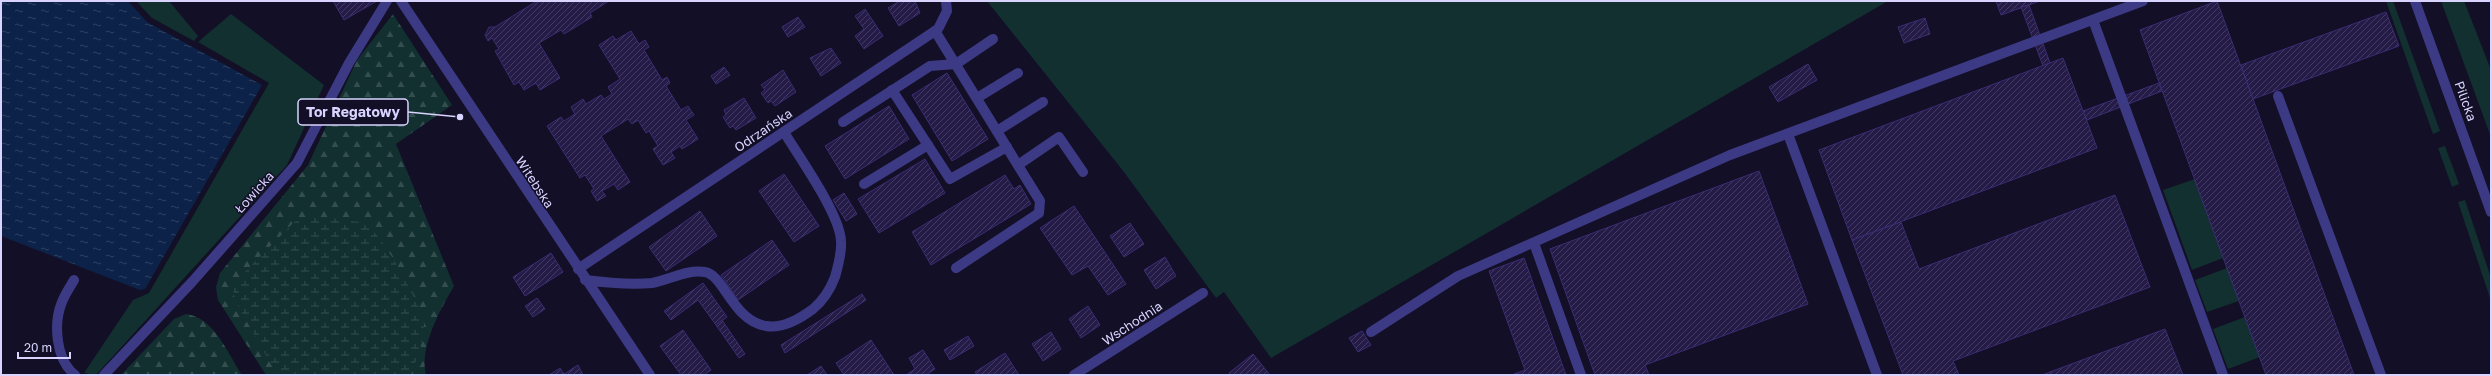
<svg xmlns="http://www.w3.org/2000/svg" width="2492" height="376" viewBox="0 0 2492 376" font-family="'Golos Text',sans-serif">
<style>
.green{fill:#12302f}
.forest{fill:url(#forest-firs)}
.wetland{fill:url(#wetland-marsh)}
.water{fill:url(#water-ripples)}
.building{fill:url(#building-hatch);stroke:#3b2d73}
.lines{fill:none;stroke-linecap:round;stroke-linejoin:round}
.service{stroke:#3d3a85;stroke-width:10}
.minor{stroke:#3d3a85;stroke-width:10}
.tertiary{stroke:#3d3a85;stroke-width:10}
.labels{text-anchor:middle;stroke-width:3;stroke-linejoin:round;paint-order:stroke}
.street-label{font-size:13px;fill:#d9d4ff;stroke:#130f26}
.leader{fill:none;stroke:#d9d4ff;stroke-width:1.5}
.callout-dot{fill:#d9d4ff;stroke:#130f26;stroke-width:1.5}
.callout{fill:#130f26;stroke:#d9d4ff;stroke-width:1.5}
.callout-label{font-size:14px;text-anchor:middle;font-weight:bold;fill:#d9d4ff}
</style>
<defs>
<pattern id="forest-firs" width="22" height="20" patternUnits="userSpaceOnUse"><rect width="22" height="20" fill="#12302f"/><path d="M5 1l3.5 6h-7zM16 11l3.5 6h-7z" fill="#344d4e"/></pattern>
<pattern id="wetland-marsh" width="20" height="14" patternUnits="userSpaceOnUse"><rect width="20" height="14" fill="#12302f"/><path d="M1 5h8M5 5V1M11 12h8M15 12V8" fill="none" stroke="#344d4e"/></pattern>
<pattern id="water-ripples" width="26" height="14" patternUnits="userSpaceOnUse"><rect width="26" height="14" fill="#0c2248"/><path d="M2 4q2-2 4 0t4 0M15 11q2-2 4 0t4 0" fill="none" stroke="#2f4163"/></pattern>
<pattern id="building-hatch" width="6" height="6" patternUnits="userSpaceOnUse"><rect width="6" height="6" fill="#241b47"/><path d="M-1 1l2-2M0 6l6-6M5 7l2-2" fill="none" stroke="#433b63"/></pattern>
</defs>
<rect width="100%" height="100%" fill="#130f26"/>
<g class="green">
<path d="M136 1H169L198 36 194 41 152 18Z"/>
<path d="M987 1H1888L1271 358 1224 292 1216 298 1124 172Z"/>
<path d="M2386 1H2393L2440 131 2433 134Z"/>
<path d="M2441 1H2464L2491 70V137Z"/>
<path d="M231 14 324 85 287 165 96 375 84 373 133 300 149 293 269 83 198 42Z"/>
<path d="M2445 146 2459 184 2452 187 2438 148Z"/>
<path d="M2195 179 2223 258 2192 270 2163 190Z"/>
<path d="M2465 200 2491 278V301L2458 202Z"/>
<path d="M2227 268 2239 301 2207 312 2195 280Z"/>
<path d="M2245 317 2260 357 2228 369 2213 329Z"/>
</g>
<g class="forest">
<path d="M393 14 452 105 396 144 454 286C440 310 419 348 426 375H266L218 300 216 287 220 273 308 165 357 60Z"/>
<path d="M186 314C214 317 228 354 242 375H121L174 319Z"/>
</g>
<path class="wetland" d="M305 218C324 218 353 216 370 228 383 237 425 310 424 325 424 342 416 359 411 375H277L235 301 233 290 235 282 294 222Z"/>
<path class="water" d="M1 1H128L147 22 262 85 145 289 140 290 1 236Z"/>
<g class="building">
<path d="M333 1H377L344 20Z"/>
<path d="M537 1H609L590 13 592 17 564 34 561 30 539 43 560 78 540 90 536 83 524 90 519 82 514 85 495 51 499 49 492 38 488 41 485 35 489 27H495Z"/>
<path d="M900 1H915L920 13 899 26 888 8Z"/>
<path d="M1996 1H2040L2001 15Z"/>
<path d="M2217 1 2253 99 2354 375H2266L2140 30Z"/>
<path d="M2029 5 2050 63 2043 66 2021 7Z"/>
<path d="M865 9 883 36 864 49 855 36 864 29 855 16Z"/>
<path d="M2386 12 2399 46 2253 99 2241 65Z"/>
<path d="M798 17 805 27 788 37 782 27Z"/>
<path d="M1925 18 1930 34 1904 43 1898 27Z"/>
<path d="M631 31 639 44 645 40 649 47 644 50 662 80 667 77 670 83 666 86 681 110 688 106 694 115 686 120 698 139 682 149 680 146 671 152 675 158 663 165 653 149 658 146 649 131 646 133 638 120 632 124 628 119 601 136 630 182 618 190 614 184 602 191 606 196 597 201 591 191 594 189 585 175 580 178 547 126 561 117 564 121 575 114 571 107 583 99 586 104 601 95 604 99 612 94 608 87 620 79 599 45 613 36 616 40Z"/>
<path d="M831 48 841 63 821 76 810 58Z"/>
<path d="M2063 58 2097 148 1852 240 1819 150Z"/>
<path d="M1808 64 1817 80 1778 102 1769 87Z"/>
<path d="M724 67 730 75 716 84 711 76Z"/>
<path d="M783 70 796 92 775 106 771 101 768 103 761 93 765 90 761 85Z"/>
<path d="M947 73 988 139 952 161 912 95Z"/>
<path d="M2159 83 2162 91 2087 120 2083 111Z"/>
<path d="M744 98 756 118 736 130 733 126 730 128 723 117 726 115 724 110Z"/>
<path d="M889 106 909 139 845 179 825 146Z"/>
<path d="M925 159 945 193 879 233 858 199Z"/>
<path d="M1759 171 1808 304 1645 365 1649 375H1595L1550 249Z"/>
<path d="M784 174 819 226 794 242 759 191Z"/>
<path d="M1005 175 1014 189 1020 185 1031 204 931 265 912 232Z"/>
<path d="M844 193 857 214 846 221 833 200Z"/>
<path d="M2115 195 2150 287 1953 361 1959 375H1903L1852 240 1901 222 1919 269Z"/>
<path d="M1074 206 1126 284 1108 295 1088 266 1072 275 1040 228Z"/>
<path d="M700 211 717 236 666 271 649 247Z"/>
<path d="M1130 223 1144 244 1124 257 1110 236Z"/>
<path d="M772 240 789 265 738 300 721 275Z"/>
<path d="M551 253 563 272 525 296 513 277Z"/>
<path d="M1165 257 1176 276 1156 289 1144 270Z"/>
<path d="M1524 258 1566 375 1514 374 1525 370 1489 271Z"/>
<path d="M703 283 727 317 716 325 698 300 671 320 664 311Z"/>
<path d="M862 294 866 300 785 353 781 345Z"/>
<path d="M537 298 545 309 533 317 525 306Z"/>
<path d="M1088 306 1100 325 1081 338 1069 319Z"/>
<path d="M722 320 745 354 739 358 716 325Z"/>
<path d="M2165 329 2183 375H2042Z"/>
<path d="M683 330 711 370 704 375H681L660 346Z"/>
<path d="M1362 331 1371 345 1358 352 1349 338Z"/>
<path d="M1051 332 1061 349 1043 361 1032 344Z"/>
<path d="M968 336 974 346 950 360 944 350Z"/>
<path d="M871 340 894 375H844L836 363Z"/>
<path d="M923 350 935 369 926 375H906L915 369 909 358Z"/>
<path d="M1005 353 1019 375H977L975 372Z"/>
<path d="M1253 354 1270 375H1231L1229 373Z"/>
<path d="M578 365 583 375H549L560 368 564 374Z"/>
<path d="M821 366 827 375H807Z"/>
</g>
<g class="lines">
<g class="service">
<path d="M2093 20 2223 375"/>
<path d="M935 31 1040 201 1039 213 956 268"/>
<path d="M892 90 950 179 1007 147"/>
<path d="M2278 96 2381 375"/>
<path d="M977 98 1018 73"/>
<path d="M843 122 930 66 956 64 993 39"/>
<path d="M997 131 1043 102"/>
<path d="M1788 134 1877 375"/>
<path d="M1018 165 1059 137 1083 172"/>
<path d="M864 184 928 145"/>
<path d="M1534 243 1581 375"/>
<path d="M74 280C70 287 65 294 62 302 53 324 56 360 75 375"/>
<path d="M585 280C608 283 630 285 652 283 669 280 687 269 705 272 724 275 733 321 766 326 783 329 801 318 813 309 824 300 830 290 835 277 838 266 842 253 841 241 840 214 799 157 784 132"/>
<path d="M1371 332 1458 276 1730 155 2143 1"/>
</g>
<g class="minor">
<path d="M2415 1 2491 212"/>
<path d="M578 269 938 29 947 11 946 1"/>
<path d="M104 375 192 282 297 163 349 63 387 1"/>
<path d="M1074 375 1203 293"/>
</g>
<path class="tertiary" d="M401 1 650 375"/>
</g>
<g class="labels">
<g class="street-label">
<text transform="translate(2466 101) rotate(70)" y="5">Pilicka</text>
<text transform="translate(763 130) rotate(-34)" y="5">Odrzańska</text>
<text transform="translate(535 182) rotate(57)" y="5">Witebska</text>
<text transform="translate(254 192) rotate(-48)" y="5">Łowicka</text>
<text transform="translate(1132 323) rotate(-33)" y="5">Wschodnia</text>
</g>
</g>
<path class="leader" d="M460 117L408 112"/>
<circle class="callout-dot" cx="460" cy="117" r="4"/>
<rect class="callout" x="298" y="99" width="110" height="26" rx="4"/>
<g class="callout-label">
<text x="353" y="117">Tor Regatowy</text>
</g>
<rect width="2492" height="376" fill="none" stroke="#d9d4ff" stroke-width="4"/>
<path d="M18 352v6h52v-6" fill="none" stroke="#d9d4ff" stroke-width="2"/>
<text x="24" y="352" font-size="12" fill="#d9d4ff" stroke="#130f26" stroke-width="3" paint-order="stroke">20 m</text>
</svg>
